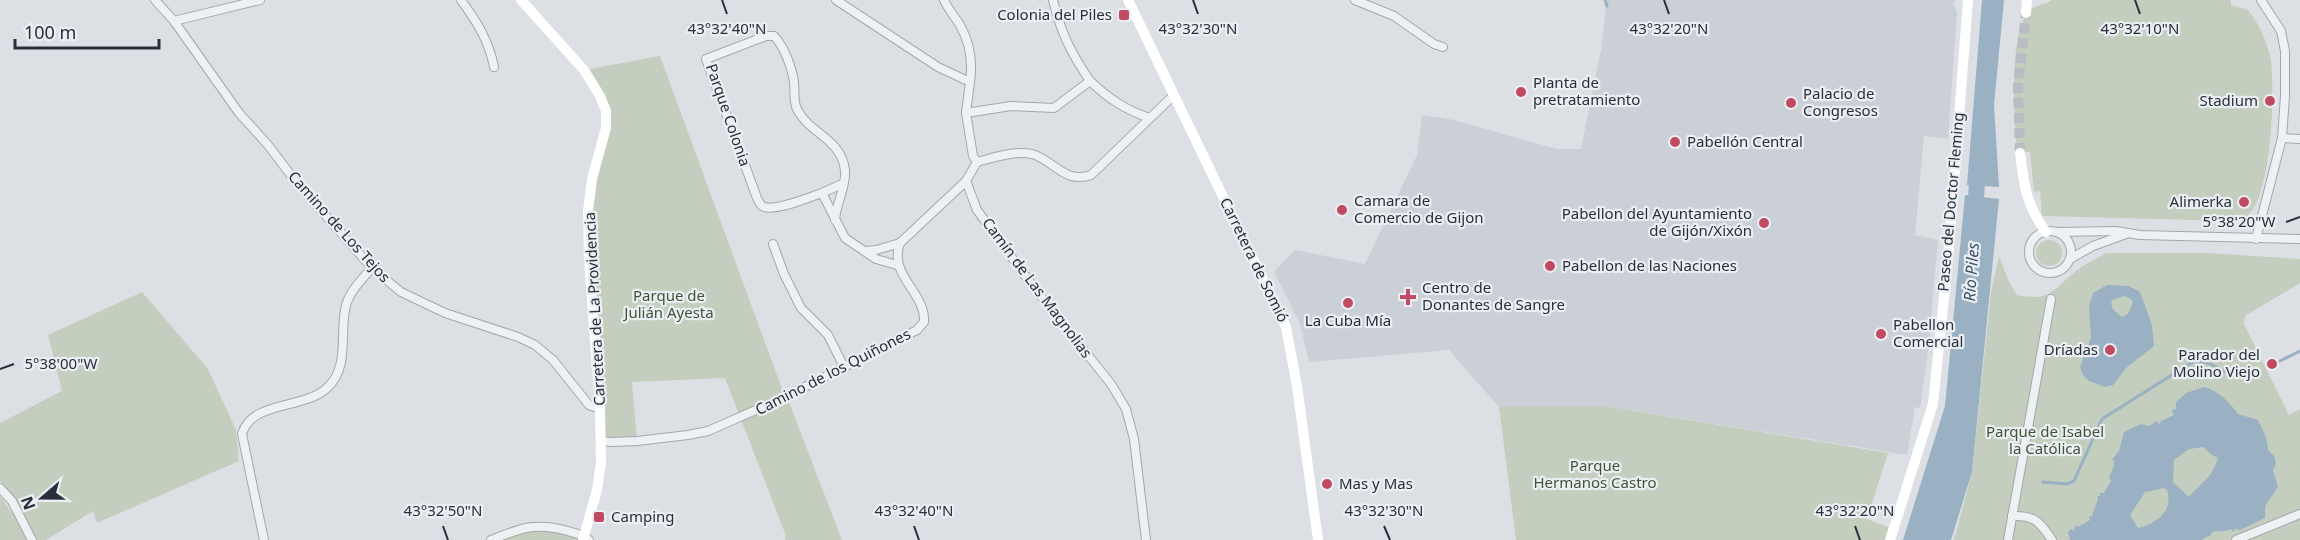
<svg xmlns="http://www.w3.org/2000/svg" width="2300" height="540" viewBox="0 0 2300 540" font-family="'Noto Sans',sans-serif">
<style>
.built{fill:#cbcfd6}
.green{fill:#c3cebe}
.water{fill:#9ab0c3;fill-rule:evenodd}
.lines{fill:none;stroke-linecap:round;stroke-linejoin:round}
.stream{stroke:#9ab0c3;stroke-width:3}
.river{stroke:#9ab0c3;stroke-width:16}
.secondary-tunnel{stroke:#b8bdc3;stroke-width:10;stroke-dasharray:10 5;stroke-linecap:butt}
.street-casing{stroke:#a2a7ae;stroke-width:10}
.street{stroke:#eef1f4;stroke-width:8}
.secondary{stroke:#fff;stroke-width:10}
.ticks{fill:none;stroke:#272f3a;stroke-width:2}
.poi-dot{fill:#c14a63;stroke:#ebeff3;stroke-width:2}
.labels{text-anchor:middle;stroke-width:4.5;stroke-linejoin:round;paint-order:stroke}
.poi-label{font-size:15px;fill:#272f3a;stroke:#ebeff3;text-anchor:start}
.street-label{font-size:15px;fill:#272f3a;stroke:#ebeff3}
.park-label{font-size:15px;fill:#3d5436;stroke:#ebeff3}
.water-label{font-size:16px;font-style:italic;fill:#35506a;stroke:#ebeff3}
.ticks-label{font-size:15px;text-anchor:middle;fill:#272f3a;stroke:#ebeff3;stroke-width:4.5;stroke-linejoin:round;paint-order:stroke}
</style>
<rect width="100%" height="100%" fill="#dce0e5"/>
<path class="built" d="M1607 0H1956L1953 3 1957 12 1948 139 1924 136 1915 235 1938 240 1928 350 1921 401 1920 408 1915 407 1907 455 1613 407H1499L1449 350 1309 362 1300 324 1274 272 1295 250 1365 264 1417 155 1422 115 1454 120 1557 149H1581L1601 50Z"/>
<g class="green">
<path d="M2052 0H2231V5L2248 10C2259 24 2266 39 2270 56 2276 85 2272 200 2246 217 2243 219 2236 220 2232 221L2042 216 2040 191 2034 192 2030 152 2018 153C2013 124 2009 35 2028 12 2033 5 2045 5 2052 0Z"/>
<path d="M660 56 785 397 789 402 842 540H785L786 536 725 378 632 382 637 441H602L588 211 606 111 584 70Z"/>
<circle cx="2049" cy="253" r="13"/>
<path d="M2106 253H2208L2300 259V283L2245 316 2244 324 2289 415 2300 409V540H1954L1972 472 1991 292 1999 256 2008 280 2017 295C2052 302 2053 289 2076 271 2085 264 2096 259 2106 253Z"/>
<path d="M142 292 208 369 236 430 239 461 97 523 93 511 46 540H36L17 501 0 481V423L62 391 48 335Z"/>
<path d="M1499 407H1612L1888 453 1867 519 1893 529 1890 540H1516Z"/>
<path d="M0 496 20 524 27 540H0Z"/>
<path d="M552 526 583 540H491Z"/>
</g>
<g class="water">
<path d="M1982 0H2004L1994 105 1999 187 1967 185Z"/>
<path d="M1965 195 1999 199 1972 472 1951 540H1903L1945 406Z"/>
<path d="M2107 285 2129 286 2140 292 2152 325 2154 346 2126 368 2113 385 2105 387 2089 381 2083 375 2080 367 2091 338 2089 306 2093 293ZM2124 296 2131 299 2133 302 2128 314 2122 317C2116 312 2109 308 2112 300Z"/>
<path d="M2204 387C2219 391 2229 402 2238 414L2258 420C2262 428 2268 440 2268 450L2274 456 2276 464 2273 470 2278 487 2265 506V518L2240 530 2234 529V532L2230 529C2223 533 2218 529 2211 533V536L2205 537 2202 540H2070L2068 532 2071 529 2073 531 2076 525 2078 527 2090 520 2089 517 2092 516 2098 499 2097 496H2101L2099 493H2104L2111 481 2109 477 2114 466V461L2112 460 2119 451 2124 432 2141 424 2149 426 2156 421 2159 424 2161 421 2174 415 2172 412 2173 409H2176V402L2186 393ZM2203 447 2212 455 2218 458C2212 478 2202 482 2189 497L2173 482 2174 460 2189 449ZM2164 488 2167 490C2174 511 2156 524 2138 528L2130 515 2145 492Z"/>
</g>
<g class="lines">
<g class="stream">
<path d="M1605 0 1607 6"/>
<path d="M2280 361 2300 351"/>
<path d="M2043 482 2067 484 2074 481 2102 419 2194 361C2214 360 2227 378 2245 377 2249 377 2255 374 2259 373"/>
</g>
<path class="river" d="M1975 218 1978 162"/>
<path class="secondary-tunnel" d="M2020 153 2018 87 2026 13"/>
<defs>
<g id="street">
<path d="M155 0 174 21 239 113 268 145 296 182 372 268 401 292 445 313 518 337 535 345 553 360 589 405 600 409"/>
<path d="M461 0C477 22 489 41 494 67"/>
<path d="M836 0 938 67 970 82 966 113 973 156 977 162 966 181 977 210 1032 285 1111 384 1126 409 1134 439 1146 540"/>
<path d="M944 0C948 9 955 17 960 25 970 43 973 62 970 82"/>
<path d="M1355 0 1394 16 1434 44 1443 47"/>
<path d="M174 21 260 0"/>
<path d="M1090 81C1108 98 1125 110 1150 118"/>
<path d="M966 113 1011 106 1054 108 1090 81C1071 53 1061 33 1053 0"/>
<path d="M2282 138 2300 139"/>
<path d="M977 162C992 158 1016 150 1032 154 1055 161 1064 184 1091 175L1174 95"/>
<path d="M822 193 842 184"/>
<path d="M835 220C836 204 847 184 845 170 841 138 809 134 797 109 793 101 795 91 794 82 792 68 784 46 774 36H766L706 59 757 198C758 200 761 205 762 206 773 213 809 197 822 193L845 238 876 259 897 265"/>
<circle cx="2050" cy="252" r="21"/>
<path d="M2056 232 2116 231 2140 235 2300 239"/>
<path d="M2256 239 2282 138 2285 96V51L2281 31 2261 0"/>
<path d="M773 244 784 274 801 308 828 335 844 367"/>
<path d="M865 251 876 250 900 243"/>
<path d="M2070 259 2093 246 2126 234"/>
<path d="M602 441 612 442 637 441 688 435 708 431 785 397 917 330 924 322C926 292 888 276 900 243L966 181"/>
<path d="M0 488 12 501 32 540"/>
<path d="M2012 516C2035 515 2040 522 2052 540"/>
<path d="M264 540 242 434C252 400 303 410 327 388 349 368 340 337 345 310 347 294 361 280 372 268"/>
<path d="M491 540C521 528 535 522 568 531 576 534 583 534 589 540"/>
<path d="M2008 540 2051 299"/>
<path d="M2236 540 2300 514"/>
</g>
</defs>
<use href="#street" class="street-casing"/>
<use href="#street" class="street"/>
<g class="secondary">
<path d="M521 0 584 70 600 96 606 111V128L592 179 588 211 589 259 600 409 601 462 597 490 583 540"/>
<path d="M1128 0 1286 327 1297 386 1318 540"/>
<path d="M2026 13 2027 0"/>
<path d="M2020 153C2024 185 2026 205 2046 232"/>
<path d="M1890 540 1933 404 1948 259 1968 0"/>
</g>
</g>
<path class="ticks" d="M722 0 727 14M1193 0 1198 14M1664 0 1669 14M2135 0 2140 14M2286 222 2300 217M0 369 14 364M443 526 448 540M914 526 919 540M1384 526 1390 540M1855 526 1860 540"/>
<g class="poi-dot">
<rect x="1118" y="9" width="12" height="12" rx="3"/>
<circle cx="1521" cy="92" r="6"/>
<circle cx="2270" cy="101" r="6"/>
<circle cx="1791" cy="103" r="6"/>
<circle cx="1675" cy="142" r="6"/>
<circle cx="2244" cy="202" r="6"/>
<circle cx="1342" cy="210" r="6"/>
<circle cx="1764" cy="223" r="6"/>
<circle cx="1550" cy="266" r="6"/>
<path d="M1405 288h6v6h6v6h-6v6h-6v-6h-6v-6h6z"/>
<circle cx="1348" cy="303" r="6"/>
<circle cx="1881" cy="334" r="6"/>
<circle cx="2110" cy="350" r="6"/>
<circle cx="2272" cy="364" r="6"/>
<circle cx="1327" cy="484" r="6"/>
<rect x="593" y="511" width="12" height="12" rx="3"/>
</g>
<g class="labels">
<g class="poi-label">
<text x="1112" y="20" text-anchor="end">Colonia del Piles</text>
<text x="1533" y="88">Planta de<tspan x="1533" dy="17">pretratamiento</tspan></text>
<text x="1803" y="99">Palacio de<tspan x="1803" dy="17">Congresos</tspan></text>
<text x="2258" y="106" text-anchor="end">Stadium</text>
<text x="1687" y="147">Pabellón Central</text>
<text x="1354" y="206">Camara de<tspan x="1354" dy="17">Comercio de Gijon</tspan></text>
<text x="2232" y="207" text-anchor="end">Alimerka</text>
<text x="1752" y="219" text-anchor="end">Pabellon del Ayuntamiento<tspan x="1752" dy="17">de Gijón/Xixón</tspan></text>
<text x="1562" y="271">Pabellon de las Naciones</text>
<text x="1422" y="293">Centro de<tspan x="1422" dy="17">Donantes de Sangre</tspan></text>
<text x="1348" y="326" text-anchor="middle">La Cuba Mía</text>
<text x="1893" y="330">Pabellon<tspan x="1893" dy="17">Comercial</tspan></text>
<text x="2098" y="355" text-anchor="end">Dríadas</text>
<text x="2260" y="360" text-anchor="end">Parador del<tspan x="2260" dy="17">Molino Viejo</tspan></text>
<text x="1339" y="489">Mas y Mas</text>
<text x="611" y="522">Camping</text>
</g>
<g class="street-label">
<text transform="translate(728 115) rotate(71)" y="5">Parque Colonia</text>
<text transform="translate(1951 202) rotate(-85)" y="5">Paseo del Doctor Fleming</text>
<text transform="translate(339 227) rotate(48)" y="5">Camino de Los Tejos</text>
<text transform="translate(1254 260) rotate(64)" y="5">Carretera de Somió</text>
<text transform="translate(1037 288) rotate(53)" y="5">Camín de Las Magnolias</text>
<text transform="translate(595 309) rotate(-93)" y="5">Carretera de La Providencia</text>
<text transform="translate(833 372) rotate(-27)" y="5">Camino de los Quiñones</text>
</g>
<g class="park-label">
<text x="669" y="301">Parque de<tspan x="669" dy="17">Julián Ayesta</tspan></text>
<text x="2045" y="437">Parque de Isabel<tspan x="2045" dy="17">la Católica</tspan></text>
<text x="1595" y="471">Parque<tspan x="1595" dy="17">Hermanos Castro</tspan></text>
</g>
<g class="water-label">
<text transform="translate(1971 272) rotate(-86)" y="6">Río Piles</text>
</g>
</g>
<g class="ticks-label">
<text x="727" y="34">43°32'40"N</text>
<text x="1669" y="34">43°32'20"N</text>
<text x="2140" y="34">43°32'10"N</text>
<text x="1198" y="34">43°32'30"N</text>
<text x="2239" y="227">5°38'20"W</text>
<text x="61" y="369">5°38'00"W</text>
<text x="443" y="516">43°32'50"N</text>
<text x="914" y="516">43°32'40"N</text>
<text x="1384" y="516">43°32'30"N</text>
<text x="1855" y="516">43°32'20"N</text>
</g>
<g transform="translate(42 498) rotate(250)" stroke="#ebeff3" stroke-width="4.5" paint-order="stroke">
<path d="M0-4.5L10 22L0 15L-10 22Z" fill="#272f3a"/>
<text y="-9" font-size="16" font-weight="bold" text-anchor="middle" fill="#272f3a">N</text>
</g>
<path d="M15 39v9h144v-9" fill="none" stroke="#272f3a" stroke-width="3"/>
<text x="24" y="39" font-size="18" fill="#272f3a" stroke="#ebeff3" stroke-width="4.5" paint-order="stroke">100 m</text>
</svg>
